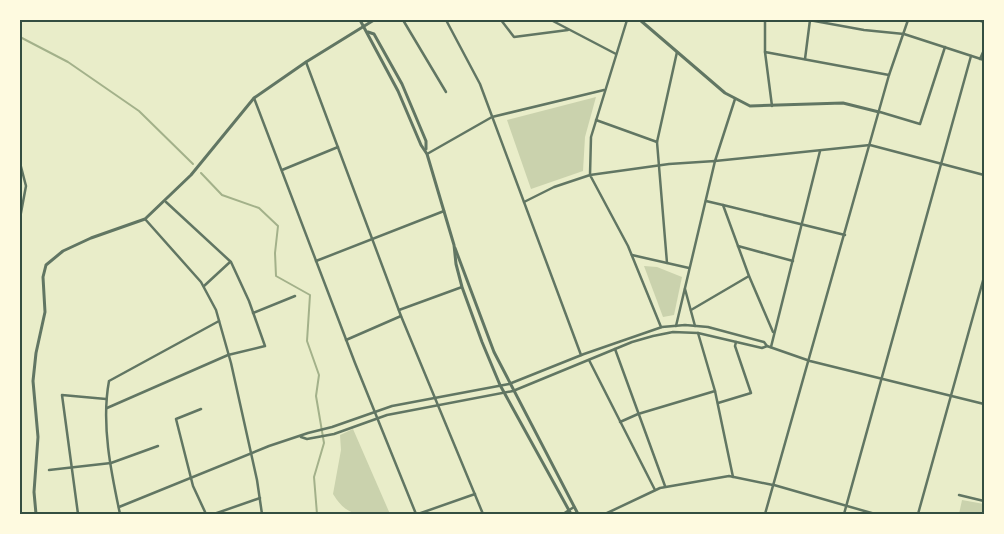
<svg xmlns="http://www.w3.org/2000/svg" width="1004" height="534" viewBox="0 0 1004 534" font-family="'Golos Text',sans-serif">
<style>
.green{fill:#cad2ad}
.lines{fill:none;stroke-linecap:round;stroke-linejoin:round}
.stream{stroke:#a3b18a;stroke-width:2}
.minor{stroke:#617663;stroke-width:2.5}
.tertiary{stroke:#617663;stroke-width:3}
.neatline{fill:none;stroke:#344e41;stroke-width:2}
</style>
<rect width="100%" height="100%" fill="#e9edc9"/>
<g class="green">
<path d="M596 97 585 137 583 171 531 189 507 120Z"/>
<path d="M644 266 657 267 682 277 674 315 663 317Z"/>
<path d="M353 429 390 514C362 514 349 520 333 494L341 450 340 435Z"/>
<path d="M962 500 984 504V514H959Z"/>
</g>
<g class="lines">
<g class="stream">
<path d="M20 37 68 62 139 111 193 164"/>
<path d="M201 173 222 195 259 208 278 226 275 253 276 276 310 295 307 341 319 375 316 396 324 443 314 477 317 514"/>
</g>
<g class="minor">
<path d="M403 20 446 92"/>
<path d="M446 20 480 84 581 355"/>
<path d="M501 20 514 37 568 30"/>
<path d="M551 20 616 54"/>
<path d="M765 20V52"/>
<path d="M809 20 864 30 904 34 984 60"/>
<path d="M978 20 984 22"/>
<path d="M805 59 810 20"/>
<path d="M980 59 984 50"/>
<path d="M306 62 401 316 483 514"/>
<path d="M254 98 355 363 416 514"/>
<path d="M735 99 715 161 870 145 984 175"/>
<path d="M772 106 765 52 889 75"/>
<path d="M880 112 920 124 945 47"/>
<path d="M596 120 657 142"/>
<path d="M427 154 492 117 604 90"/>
<path d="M20 163 26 186 20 218"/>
<path d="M282 170 338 147"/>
<path d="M706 201 723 205 749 276 773 332"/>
<path d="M524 202 554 187 590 175 591 137 627 20"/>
<path d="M723 205 845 235"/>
<path d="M145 219 201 282 216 310 231 363 257 480 262 514"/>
<path d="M738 246 793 261"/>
<path d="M632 255 689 268"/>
<path d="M316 261 444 211"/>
<path d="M667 263 657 142 677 52"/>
<path d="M204 286 230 262"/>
<path d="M685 289 695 326"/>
<path d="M399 310 462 287"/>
<path d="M691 310 749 276"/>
<path d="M253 313 295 296"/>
<path d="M661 327 628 246 590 175 669 164 715 161 676 326"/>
<path d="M346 340 401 316"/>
<path d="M771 347 820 151"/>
<path d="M615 349 665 486"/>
<path d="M589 360 655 490"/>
<path d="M715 391 733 477"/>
<path d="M718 403 751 393 735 346 736 342"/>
<path d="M107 408 228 355 265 346 249 301 231 262 166 202"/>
<path d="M201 409 176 419 193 486 206 514"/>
<path d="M620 422 638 414 715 391 698 333"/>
<path d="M301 437 307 439 334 434 387 415 513 391 632 342 653 336 673 332 698 333 762 348 767 346"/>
<path d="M49 470 111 463 158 446"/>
<path d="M774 485 875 514"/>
<path d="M959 495 984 501"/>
<path d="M119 507 269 446 308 433 332 427 392 406 509 384 584 354 662 327 685 325 708 327 764 342 767 346 810 361 984 404"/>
<path d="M78 514 62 395 106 399"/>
<path d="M120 514C111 472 101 424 109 381L219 321"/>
<path d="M214 514 260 498"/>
<path d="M418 514 475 494"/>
<path d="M563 514 574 507"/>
<path d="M605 514 660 488 729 476 773 485"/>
<path d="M765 514 889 75 908 20"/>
<path d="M844 514 971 56"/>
<path d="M918 514 984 277"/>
</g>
<g class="tertiary">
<path d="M360 20 398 91 421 145 427 154 454 245 456 264 462 287 482 342 500 385 571 514"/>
<path d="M640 20 725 93 750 106 843 103 879 112"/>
<path d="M368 32 374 34 402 84 426 141V149"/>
<path d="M455 248 494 352 578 514"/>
<path d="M36 514 34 492 38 437 33 381 36 353 45 312 43 277 46 265 63 251 91 238 145 219 191 175 254 98 306 62 374 20"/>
</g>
</g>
<rect width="1004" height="534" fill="none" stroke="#fefae0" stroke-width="42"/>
<rect x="21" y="21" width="962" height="492" class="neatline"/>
</svg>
